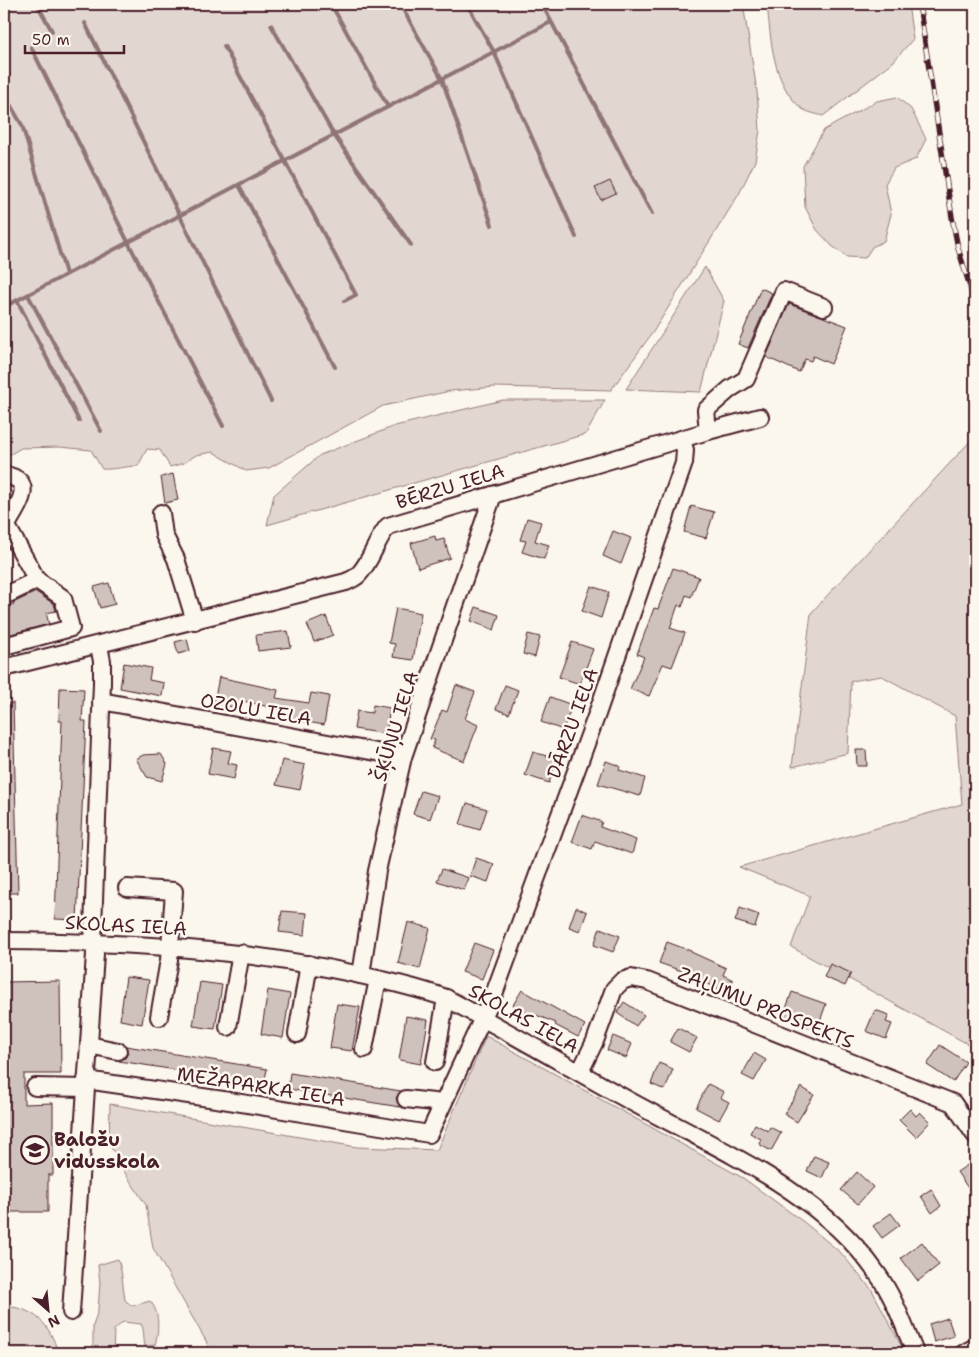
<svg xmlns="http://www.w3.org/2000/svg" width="979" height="1357" viewBox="0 0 979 1357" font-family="'Shantell Sans',sans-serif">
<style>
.green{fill:#e2d7d0;stroke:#967b7e}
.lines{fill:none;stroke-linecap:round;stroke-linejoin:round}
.stream{stroke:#907477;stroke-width:4}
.building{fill:#cfc2bc;stroke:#4a1f2b}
.minor-casing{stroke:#4a1f2b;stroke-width:20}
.minor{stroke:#fbf7ec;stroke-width:16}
.rail-casing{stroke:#4a1f2b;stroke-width:5.5}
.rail{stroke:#fbf7ec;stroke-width:4;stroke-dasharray:11;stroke-linecap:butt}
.labels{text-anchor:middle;stroke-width:5;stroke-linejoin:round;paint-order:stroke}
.street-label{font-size:19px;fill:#4a1f2b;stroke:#fbf7ec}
.poi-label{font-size:19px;font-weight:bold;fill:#4a1f2b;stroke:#fbf7ec;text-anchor:start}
</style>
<rect width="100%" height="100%" fill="#fbf7ec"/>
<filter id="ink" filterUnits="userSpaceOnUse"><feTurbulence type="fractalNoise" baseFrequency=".02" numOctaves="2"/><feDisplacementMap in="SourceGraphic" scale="10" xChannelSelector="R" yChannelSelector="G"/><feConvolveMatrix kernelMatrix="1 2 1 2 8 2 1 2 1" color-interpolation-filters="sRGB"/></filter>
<g filter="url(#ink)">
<g class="green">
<path d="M4 4H743L757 91 760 130 755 161 739 194 653 332 611 390 495 387 450 391 383 406 269 468 246 471 213 452 196 455 184 463 170 467 160 450 147 449 138 466C125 466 114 470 102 469L91 450 60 447 21 448 4 458Z"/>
<path d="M767 4H908L913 39 893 62 823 116C816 114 806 112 801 108 772 83 771 39 767 4Z"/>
<path d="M897 97 911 109 926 139 916 159 894 168 885 184 891 214 884 241 872 247 865 258 847 257 832 246 817 230 805 207 803 166 824 130 877 101Z"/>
<path d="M975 192V263L969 249Z"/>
<path d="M705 267 724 301 701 392 626 389Z"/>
<path d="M503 400H605L586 434 267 525 274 495 320 455 395 426Z"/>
<path d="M975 436V1048L791 947 810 896 739 867 962 804 955 716 882 676 851 681 848 753 792 767 811 613Z"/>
<path d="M486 1036 743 1178 805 1223 841 1253 872 1290 905 1353H211L206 1341 153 1248 146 1205 125 1173 109 1143 110 1104 357 1147 437 1150Z"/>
<path d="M118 1259 121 1270 125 1300 132 1306 150 1301C160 1312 159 1330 155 1345L145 1346C143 1338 145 1332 141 1324L123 1322 114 1330 113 1353H93V1326L98 1310 100 1283 98 1265Z"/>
<path d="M4 1306C35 1308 50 1324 58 1353H4Z"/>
</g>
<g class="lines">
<g class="stream">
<path d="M37 4 52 31"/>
<path d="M107 4 108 5"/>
<path d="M331 4 388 107"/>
<path d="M400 4 442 79 492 225"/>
<path d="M467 4 494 52 576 237"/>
<path d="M542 4 652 214"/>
<path d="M85 23 271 401"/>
<path d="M271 25 334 135 411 245"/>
<path d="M224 46 356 295 344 301"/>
<path d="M31 47 128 242 223 426"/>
<path d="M4 94 22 125 66 274"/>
<path d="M239 185 335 367"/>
<path d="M28 295 101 431"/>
<path d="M17 300 79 421"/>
<path d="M4 307 551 22"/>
</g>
</g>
<g class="building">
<path d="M610 181 616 193 601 200 595 188Z"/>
<path d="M761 288 772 293 748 348 738 344Z"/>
<path d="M789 304 847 326 831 364 813 356 811 361 805 359 799 372 766 357Z"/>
<path d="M173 474 178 500 165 503 161 477Z"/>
<path d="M691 506 714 512 706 538 684 532Z"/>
<path d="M527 518 541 522 535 541 549 545 544 559 522 552 526 541 520 540Z"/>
<path d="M613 531 631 538 621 564 603 556Z"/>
<path d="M435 536 436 541 444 539 450 558 418 568 411 543Z"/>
<path d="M673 568 699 577 691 597 686 595 682 607 678 605 670 628 685 633 672 667 663 664 649 696 630 689 644 657 637 654 654 608 658 609Z"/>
<path d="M109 583 115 604 100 608 94 587Z"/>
<path d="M591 586 609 592 601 618 582 611Z"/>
<path d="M36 592 54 604 56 611 46 613 49 624 4 636V607L14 604 13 603Z"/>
<path d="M476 607 499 615 494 630 471 621Z"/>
<path d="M396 608 421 613 413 660 393 657 395 644 389 643Z"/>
<path d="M326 616 333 635 314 642 307 624Z"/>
<path d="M288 631 291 647 258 651 256 635Z"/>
<path d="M528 634 540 637 535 657 523 654Z"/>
<path d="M187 639 190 651 178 654 175 642Z"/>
<path d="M572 642 593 649 580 684 559 677Z"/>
<path d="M124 663 151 668 149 680 164 683 162 696 120 688Z"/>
<path d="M219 677 278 690 276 698 309 703 311 693 329 696 324 725 291 719 292 712 243 701 241 709 214 703Z"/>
<path d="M456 685 475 692 465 719 478 725 464 761 432 748 435 740 430 739 442 710 447 712Z"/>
<path d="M505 685 518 690 509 714 496 709Z"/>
<path d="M60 688 84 689 82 721H86L77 920 55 919 62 721H59Z"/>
<path d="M550 697 572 705 563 730 541 722Z"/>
<path d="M13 703 18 893H4V704Z"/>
<path d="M373 705 390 708 386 734 354 729 357 711 372 713Z"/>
<path d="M213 748 231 751 228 763 237 765 234 779 208 774Z"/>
<path d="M856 750H866L867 766H857Z"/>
<path d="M533 752 557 759 549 783 525 775Z"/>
<path d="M161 754 167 764 162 781 147 777 136 759 143 755Z"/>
<path d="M282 760 305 765 300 790 276 785Z"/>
<path d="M606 761 620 766 619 770 645 778 640 796 598 784Z"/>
<path d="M421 791 438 796 430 819 413 814Z"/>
<path d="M467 803 487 809 480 830 460 824Z"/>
<path d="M582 815 602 822 600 827 636 840 632 854 595 841 592 849 572 842Z"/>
<path d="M476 858 494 864 488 882 470 876Z"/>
<path d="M442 869 469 878 464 890 437 881Z"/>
<path d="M576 907 587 912 580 931 569 927Z"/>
<path d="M740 908 759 915 755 927 735 921Z"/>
<path d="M282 911 307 913 305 935 279 932Z"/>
<path d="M408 922 430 928 420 969 398 963Z"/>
<path d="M600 928 620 936 613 952 594 945Z"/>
<path d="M667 942 691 951V952L726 968 723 975 733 980 727 993 698 979 699 977 659 963Z"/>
<path d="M474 943 493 950 482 979 462 972Z"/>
<path d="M830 964 851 973 845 986 824 977Z"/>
<path d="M126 977 149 980 142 1024 120 1020Z"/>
<path d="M60 981 61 1074H24V1104L53 1103V1175H48V1212H4V982Z"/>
<path d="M200 982 222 985 215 1029 193 1026Z"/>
<path d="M268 990 290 994 283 1038 261 1034Z"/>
<path d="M522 990 585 1025 578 1037 555 1025 556 1023 531 1013 530 1015 513 1005Z"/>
<path d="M792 992 826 1004 817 1030 783 1017Z"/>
<path d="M624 1002 644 1015 636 1026 617 1013Z"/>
<path d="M337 1004 360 1007 352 1051 330 1048Z"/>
<path d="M875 1010 889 1015 886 1022 892 1024 886 1039 866 1031Z"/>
<path d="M406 1016 428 1020 421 1064 399 1060Z"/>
<path d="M678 1028 697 1038 689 1052 670 1042Z"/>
<path d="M613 1036 632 1044 626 1058 607 1050Z"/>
<path d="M940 1045 966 1062 953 1082 927 1065Z"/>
<path d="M126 1046 267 1069 264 1084 119 1061 125 1058 128 1053Z"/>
<path d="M754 1053 766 1060 754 1081 742 1075Z"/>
<path d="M659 1063 673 1069 665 1090 651 1084Z"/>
<path d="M290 1073 401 1091 396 1098 400 1107 288 1089Z"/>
<path d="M708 1084 724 1092 721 1098 729 1102 719 1120 696 1108Z"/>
<path d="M801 1087 814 1095 797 1122 784 1114Z"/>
<path d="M910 1109 916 1116 920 1112 930 1122 916 1137 899 1120Z"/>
<path d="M755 1124 768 1131 770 1127 781 1133 771 1151 759 1144 761 1139 750 1133Z"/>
<path d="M814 1156 829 1162 822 1178 807 1171Z"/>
<path d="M975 1160V1183L968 1188 957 1172Z"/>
<path d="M857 1172 873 1187 858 1204 841 1190Z"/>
<path d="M931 1189 941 1206 932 1213 921 1196Z"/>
<path d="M891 1213 900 1225 882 1238 873 1226Z"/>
<path d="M922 1242 939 1265 918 1281 901 1258Z"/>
<path d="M948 1318 954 1336 934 1342 929 1324Z"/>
</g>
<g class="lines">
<defs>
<g id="minor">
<path d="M708 431 706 410 730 389 746 379 784 291 824 307"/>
<path d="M4 475C38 480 17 507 7 525"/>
<path d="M161 513 164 535 176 559 195 621"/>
<path d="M4 521 37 580 63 598 71 628 4 646"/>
<path d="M4 596 37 580"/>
<path d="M4 668 346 582C350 580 356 578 359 574 372 560 376 540 388 526L708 431 760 417"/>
<path d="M101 701 403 757"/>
<path d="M127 888 174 891 169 960 159 1017"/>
<path d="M4 941C121 942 236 948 351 973 383 980 415 987 446 998 505 1030 562 1063 621 1096 708 1145 817 1187 876 1272 894 1296 904 1326 915 1353"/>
<path d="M361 975 377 871 403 757 493 495"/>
<path d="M228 1027 241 953"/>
<path d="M297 1034 309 964"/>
<path d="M89 1045 118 1051"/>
<path d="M364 1049 378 979"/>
<path d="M435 1062 446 998"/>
<path d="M580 1072 595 1041 614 989 622 981 631 978 647 981 953 1103 975 1135"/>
<path d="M86 1080 223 1100 429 1134 494 994 597 714 684 463 685 450 682 439"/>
<path d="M35 1087 86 1088"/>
<path d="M406 1099 443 1103"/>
<path d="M71 1312 95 954 93 928 102 683V661L99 646"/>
<path d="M964 1353 975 1347"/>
</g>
</defs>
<use href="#minor" class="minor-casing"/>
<use href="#minor" class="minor"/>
<defs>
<path id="rail" d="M919 4 952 217 958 248 975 303"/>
</defs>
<use href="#rail" class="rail-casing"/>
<use href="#rail" class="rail"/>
</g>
</g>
<defs>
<symbol id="school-ring" viewBox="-11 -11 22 22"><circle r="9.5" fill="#fbf7ec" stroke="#4a1f2b" stroke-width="1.5"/><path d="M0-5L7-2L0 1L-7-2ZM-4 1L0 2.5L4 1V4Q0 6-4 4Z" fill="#4a1f2b"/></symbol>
</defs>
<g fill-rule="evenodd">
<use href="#school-ring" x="19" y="1134" width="32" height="32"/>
</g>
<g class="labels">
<g class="street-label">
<text transform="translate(450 486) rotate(-17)" y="7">BĒRZU IELA</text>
<text transform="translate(256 709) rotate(10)" y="7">OZOLU IELA</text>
<text transform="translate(572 723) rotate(-70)" y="7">DĀRZU IELA</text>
<text transform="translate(395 726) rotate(-73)" y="7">ŠĶŪŅU IELA</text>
<text transform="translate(126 925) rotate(3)" y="7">SKOLAS IELA</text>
<text transform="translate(766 1007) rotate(22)" y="7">ZAĻUMU PROSPEKTS</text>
<text transform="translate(524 1018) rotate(29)" y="7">SKOLAS IELA</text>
<text transform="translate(261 1086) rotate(9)" y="7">MEŽAPARKA IELA</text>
</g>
<g class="poi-label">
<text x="54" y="1146">Baložu<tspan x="54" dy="22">vidusskola</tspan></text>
</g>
</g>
<rect width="979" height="1357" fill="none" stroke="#fbf7ec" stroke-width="20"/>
<rect x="10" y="10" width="959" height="1337" fill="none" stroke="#4a1f2b" stroke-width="2" filter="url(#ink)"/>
<g transform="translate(48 1310) rotate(153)" stroke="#fbf7ec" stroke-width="4" paint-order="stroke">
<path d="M0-4L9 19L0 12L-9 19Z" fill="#4a1f2b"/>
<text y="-8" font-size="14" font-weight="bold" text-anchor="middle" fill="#4a1f2b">N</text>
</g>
<path d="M25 45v8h99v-8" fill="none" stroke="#4a1f2b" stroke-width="2.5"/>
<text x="32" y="45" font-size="15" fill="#4a1f2b" stroke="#fbf7ec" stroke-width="4" paint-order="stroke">50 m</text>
</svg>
